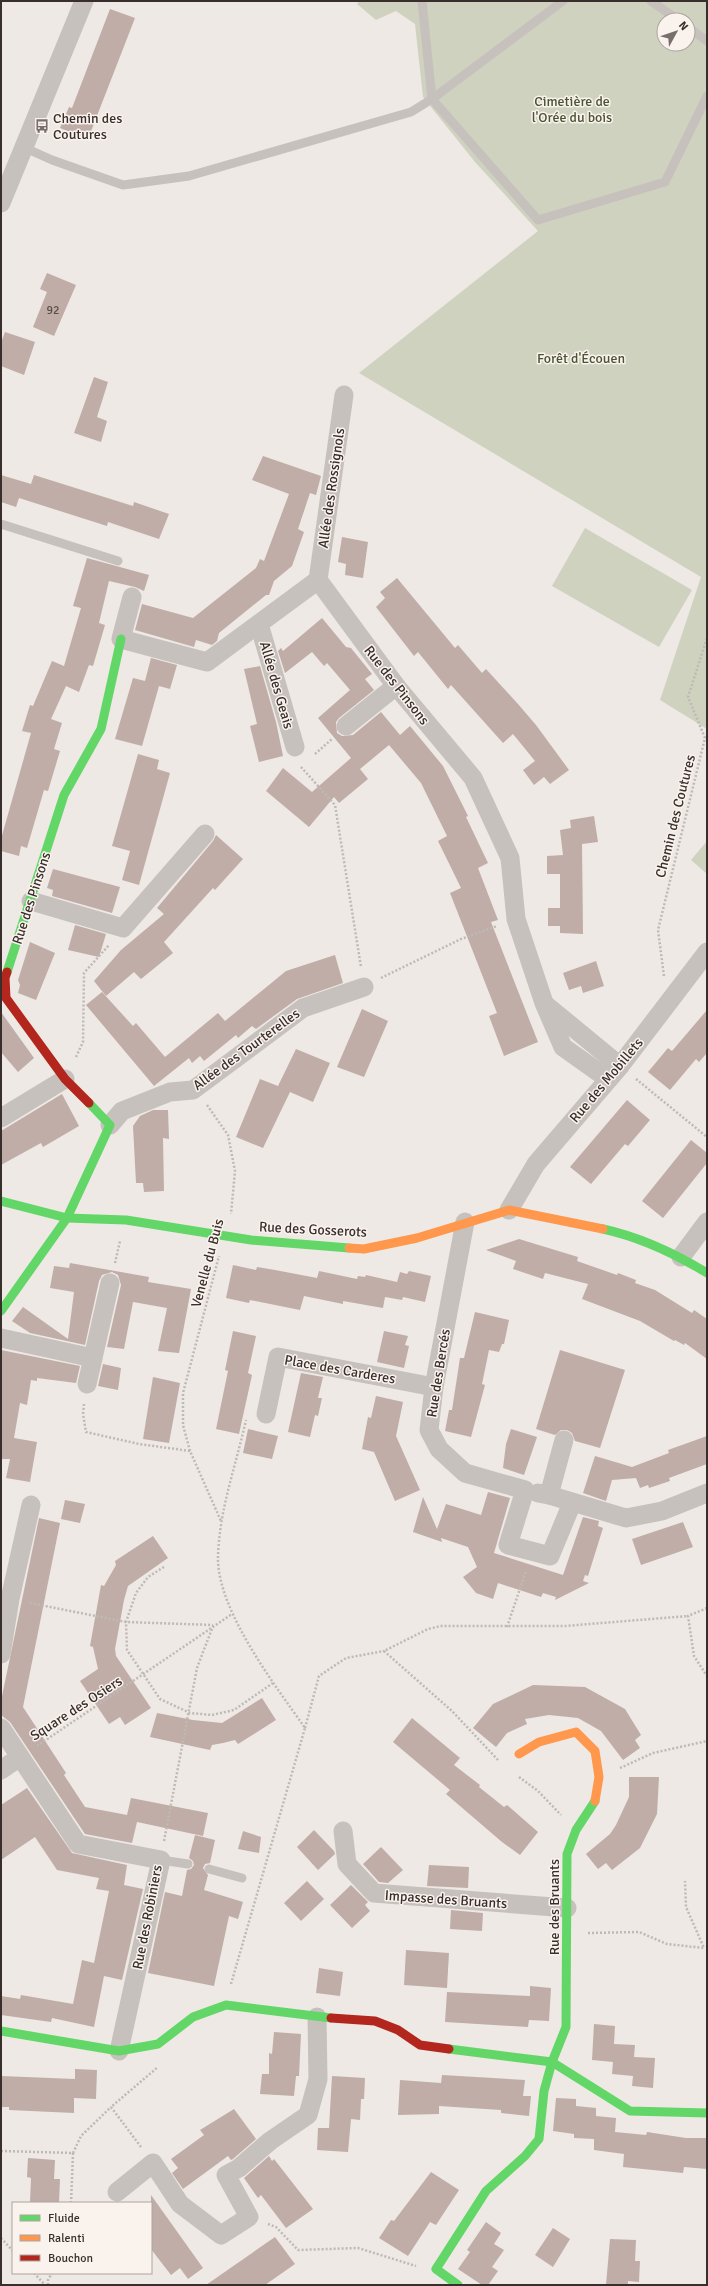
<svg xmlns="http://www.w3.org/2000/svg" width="708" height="2286" viewBox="0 0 708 2286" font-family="Signika,sans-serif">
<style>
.green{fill:#d0d2c0;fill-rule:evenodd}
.building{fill:#c0ada8}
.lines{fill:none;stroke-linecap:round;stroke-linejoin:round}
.path{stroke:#bfb9b6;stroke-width:2.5;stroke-dasharray:2 2;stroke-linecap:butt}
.lane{stroke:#c7c1bd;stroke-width:9}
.street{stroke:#c7c1bd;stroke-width:19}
.fast{stroke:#63d668;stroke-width:9}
.slow{stroke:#ff974d;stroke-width:9}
.jam{stroke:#b3261e;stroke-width:9}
.labels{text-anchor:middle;stroke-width:3;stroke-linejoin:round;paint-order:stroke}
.number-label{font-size:12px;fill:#5a4e4a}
.park-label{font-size:14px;fill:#4a5332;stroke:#f9f2ed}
.poi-label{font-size:14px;fill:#382e2b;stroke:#f9f2ed;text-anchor:start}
.street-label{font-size:14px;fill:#382e2b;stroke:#f9f2ed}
</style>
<rect width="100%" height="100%" fill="#eee9e4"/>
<g class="green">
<path d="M359 1H707V729L660 700 701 577 359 373 538 231 475 162 423 97 415 24 396 11 376 20 357 4ZM664 20H688V44H664Z"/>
<path d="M585 528 692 590 659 647 552 586Z"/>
<path d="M707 841V874L691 860Z"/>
</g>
<g class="building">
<path d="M110 9 135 18 88 139 60 128 69 107 72 108Z"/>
<path d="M47 273 76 285 54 336 33 327 47 292 40 289Z"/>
<path d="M5 332 35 342 24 375 1 366V343Z"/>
<path d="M94 377 108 382 97 417 107 421 101 442 74 433Z"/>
<path d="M263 456 321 476 316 495 310 493 298 529 304 532 292 566 274 581 269 595H266L219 633 217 641 212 645 196 640 194 647 135 630 142 604 193 618 256 568 260 559 264 561 289 494 252 480Z"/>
<path d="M1 475 31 484 34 475 133 506 134 502 169 514 159 539 108 522 107 526 19 498 16 507 1 502Z"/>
<path d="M342 537 368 542 363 578 345 575 346 564 338 562Z"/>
<path d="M87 558 149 575 144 591 135 587 109 581 99 623 105 625 93 666 89 665 79 692 66 686 51 719 62 723 54 749 60 751 48 791 44 790 27 848 21 846 19 856 1 851V839L31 733 22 731 30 705 33 706 52 661 64 666 81 608 73 606Z"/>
<path d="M397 578 455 648 458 645 482 673 486 669 518 704 536 725 569 770 550 784 544 777 534 785 523 770 535 761 513 734 503 743 451 685 448 689 418 652 414 656 376 607 385 598 380 592Z"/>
<path d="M322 618 346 647 351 648 372 674 365 679 374 690 339 718 336 722 337 733 342 736 353 735 381 712 400 735 410 726 443 766 468 816 466 817 488 863 478 868 498 920 491 922 538 1042 504 1056 489 1016 497 1013 450 893 461 888 438 841 447 836 421 783 389 745 360 769 368 779 339 803 334 797 309 827 266 791 283 768 312 792 351 758 318 718 350 690 327 663 324 666 312 652 285 673 278 651 281 648 283 651Z"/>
<path d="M151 658 177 665 170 689 159 686 142 746 115 739 133 678 145 681Z"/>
<path d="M260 666 276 722 283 756 259 762 250 726 257 724 244 669Z"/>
<path d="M138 754 159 760 157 769 170 773 139 885 122 880 130 851 112 846Z"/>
<path d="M594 816 598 842 582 844 583 934 560 933V926H548V908H560V874H547V856L563 855 560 830 571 828 570 820Z"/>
<path d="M216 835 243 859 215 890 213 888 164 942 173 953 141 979 134 972 106 996 94 981 121 950 164 914 157 908 213 841Z"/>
<path d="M53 869 120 887 112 913 52 896 53 890 47 888Z"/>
<path d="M75 925 106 934 99 957 68 950Z"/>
<path d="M30 942 55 953 36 1000 18 993 20 985 18 980Z"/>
<path d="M335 955 343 983 297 999 256 1029 252 1026 238 1038 236 1035 204 1061 200 1056 192 1063 189 1058 154 1086 86 1005 102 992 133 1026 136 1023 165 1057 218 1013 225 1021 286 971Z"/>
<path d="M596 961 604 986 583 993 581 986 569 990 563 973Z"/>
<path d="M362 1009 388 1021 364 1077 337 1067Z"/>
<path d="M707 1010V1053L699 1062 696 1059 670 1090 648 1072 668 1048 672 1051Z"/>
<path d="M1 1012 34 1058 18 1072 1 1052Z"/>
<path d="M296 1049 330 1063 313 1102 290 1092 263 1148 236 1137 260 1079 278 1086Z"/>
<path d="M62 1094 79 1126 43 1147 41 1143 1 1165V1131Z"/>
<path d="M627 1100 650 1120 628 1146 625 1144 591 1184 570 1167Z"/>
<path d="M153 1110H168L169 1139 163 1138 164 1191 144 1192 143 1183H136L133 1126 140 1116Z"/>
<path d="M691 1140 707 1153V1163L663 1218 642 1201Z"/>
<path d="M519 1239 578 1257 577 1261 617 1275 618 1273 636 1280 635 1283 655 1290 692 1313 694 1310 707 1319V1359L685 1343 684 1345 675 1340 674 1341 640 1321 582 1299 588 1284 545 1273 543 1279 513 1269 516 1261 486 1250Z"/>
<path d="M70 1263 149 1277 148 1282 191 1289 179 1353 158 1351 167 1308 133 1302 124 1349 107 1347 121 1285 118 1275 112 1272 102 1275 99 1281 85 1345 30 1333 12 1321 23 1307 68 1339 74 1292 50 1288 54 1266 69 1268Z"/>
<path d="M233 1265 256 1270 257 1267 275 1270 317 1278 319 1271 357 1279 358 1276 365 1277 366 1275 397 1282 400 1272 407 1274 409 1271 431 1276 425 1302 403 1297 402 1300 385 1297 383 1308 343 1301V1304L304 1296 300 1310 250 1300 249 1303 226 1298Z"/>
<path d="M475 1312 509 1320 504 1344H502L499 1352 489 1350 482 1384 485 1385 471 1437 445 1431 449 1410H452L460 1358H464Z"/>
<path d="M233 1331 256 1336 248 1373 252 1375 239 1434 216 1429 228 1371 225 1370Z"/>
<path d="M384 1331 408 1336 405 1345 409 1346 404 1368 377 1362Z"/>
<path d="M1 1350 80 1366 76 1383 37 1378V1381L31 1380 27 1405 20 1403 14 1438 37 1442 30 1482 6 1478 10 1459H1Z"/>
<path d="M560 1350 625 1370 600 1448 575 1441 572 1433 567 1430H561L555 1435 536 1429Z"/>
<path d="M103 1364 121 1368 118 1390 98 1386Z"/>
<path d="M301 1373 323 1377 318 1398H322L318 1416 315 1415 310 1437 288 1432Z"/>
<path d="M153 1377 180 1383 169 1443 143 1439Z"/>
<path d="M376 1396 403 1402 396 1436 420 1490 395 1501 374 1452 362 1449 368 1417 371 1418Z"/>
<path d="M248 1429 278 1436 272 1459 243 1453Z"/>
<path d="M511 1429 537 1437 524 1475 503 1468 506 1444Z"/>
<path d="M707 1436V1464L669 1478 670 1481 649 1488 648 1485 640 1488 636 1478 612 1480 606 1501 583 1493 595 1456 632 1467 669 1453 668 1450Z"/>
<path d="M488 1492 510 1498 494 1553 563 1575 583 1517 599 1521 598 1526 603 1528 588 1576 585 1575 583 1581 589 1583 555 1600 556 1597 543 1593 541 1597 498 1583 493 1599 476 1593 463 1577 477 1567 468 1547 441 1538 442 1542 413 1532 423 1497 437 1529 446 1504 481 1515Z"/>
<path d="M65 1500 85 1504 80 1523 61 1519Z"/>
<path d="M39 1518 60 1523 23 1707 66 1773 64 1775 85 1807 127 1815 131 1798 208 1813 203 1836 137 1822 132 1843 85 1834 10 1722 1 1715V1701Z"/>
<path d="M683 1522 693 1547 641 1565 632 1539Z"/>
<path d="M153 1536 168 1558 128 1586 124 1600 115 1649 116 1656 151 1708 125 1725 120 1717 109 1724 80 1681 98 1669 93 1647 90 1646 101 1585 104 1586 116 1565 115 1561Z"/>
<path d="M533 1685 585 1687 625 1709 641 1735 635 1740 640 1748 623 1760 601 1731 578 1718 549 1715 525 1719 527 1724 507 1733 496 1747 473 1728 493 1704Z"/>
<path d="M262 1698 276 1720 238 1744 235 1740 223 1743 212 1745 210 1750 150 1737 157 1713 193 1720 222 1723Z"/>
<path d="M412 1718 460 1758 454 1765 480 1785 479 1787 504 1807 507 1805 538 1832 520 1855 502 1842 446 1794 450 1790 393 1742Z"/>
<path d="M629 1777H659L657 1814 640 1848 612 1870 606 1863 598 1869 586 1854 610 1834 616 1825 629 1797Z"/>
<path d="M27 1788 72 1853 127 1865 124 1885 143 1889 122 1980 104 1976 94 2027 52 2018 51 2022 1 2015V1996L20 1999 21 1995 73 2004 82 1960 94 1963 109 1891 96 1889 99 1878 57 1870 35 1837 1 1860V1805Z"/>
<path d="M314 1830 334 1851 335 1854 318 1870 297 1847Z"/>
<path d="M243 1831 261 1837 259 1853 238 1849Z"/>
<path d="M195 1835 215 1840 210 1863 205 1864 203 1868 208 1875 204 1890 243 1902 238 1919 229 1916 214 1986 148 1973 165 1892 182 1896 187 1870 191 1869 194 1865 193 1861 189 1858Z"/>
<path d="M381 1847 403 1870 388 1883 379 1882 363 1864Z"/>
<path d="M429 1865 469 1867 468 1888 427 1886Z"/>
<path d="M307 1881 324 1899 301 1921 284 1903Z"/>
<path d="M351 1885 368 1902 365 1905 370 1911 352 1928 330 1905Z"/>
<path d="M451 1910 483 1913 482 1931 450 1929Z"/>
<path d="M406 1950 449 1953 447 1988 404 1985Z"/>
<path d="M319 1968 343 1972 340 1996 316 1993Z"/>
<path d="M530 1986 551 1988 549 2021 529 2020 528 2027 445 2022 447 1992 530 1996Z"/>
<path d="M594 2024 615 2026 614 2044 635 2045 634 2057 655 2058 653 2088 632 2086 633 2076 612 2074 613 2062 592 2060Z"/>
<path d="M274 2032 301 2034 299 2076H296L294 2096 260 2094 262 2074H269V2053L272 2054Z"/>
<path d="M75 2069 97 2070 96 2099 74 2098V2113L9 2110V2107H1V2076L75 2079Z"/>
<path d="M442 2075 525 2080 523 2096H531L529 2116 501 2113V2110L439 2106V2114L398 2115 400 2080 441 2083Z"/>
<path d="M332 2076 365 2078 364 2099H361L360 2120 351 2119 348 2152 317 2150 318 2128H329Z"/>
<path d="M556 2098 576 2099V2106L596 2108V2116L616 2118 615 2132 646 2135 647 2132 686 2138H707V2169L684 2167 683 2173 623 2167 624 2154 594 2150V2139L574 2138V2134L553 2131Z"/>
<path d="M234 2109 256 2139 233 2159 231 2160 228 2156 183 2189 172 2173 178 2168 171 2159 204 2135 200 2130Z"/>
<path d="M269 2156 272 2161 274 2159 313 2209 286 2228 261 2195 258 2198 244 2178Z"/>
<path d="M28 2158 55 2160 54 2179H60L59 2203H30L31 2178 27 2177Z"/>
<path d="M431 2172 459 2190 436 2225 430 2222 408 2256 379 2238 391 2220 394 2221Z"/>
<path d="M151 2195 203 2268 188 2279 180 2268 171 2275 151 2249Z"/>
<path d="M486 2222 501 2233 494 2244 504 2250 492 2267 498 2271 488 2285H482L458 2269 470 2252 467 2250Z"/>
<path d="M553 2228 570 2239 553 2267 535 2255Z"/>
<path d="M275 2237 295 2264 265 2285H206Z"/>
<path d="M610 2239 636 2240 635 2261H640L639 2282 628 2281V2285H606Z"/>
</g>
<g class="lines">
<g class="path">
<path d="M315 754 332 739"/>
<path d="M301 767 335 805 361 967"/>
<path d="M664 976 658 930 705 738 688 697 707 638"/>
<path d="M381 978 461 939 497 926"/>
<path d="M76 1057 83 1042 84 973 109 945"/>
<path d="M636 1079 707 1137"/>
<path d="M207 1105 228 1135 235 1171 231 1214"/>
<path d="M115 1263 120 1241"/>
<path d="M84 1404 83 1414 86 1432 139 1444 190 1451 221 1521"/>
<path d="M190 1451 183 1425V1393L219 1256"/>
<path d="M164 1567 148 1577 136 1593 126 1622 127 1650 160 1699 190 1713 212 1715 234 1710 273 1683"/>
<path d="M30 1603 126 1622 213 1625"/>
<path d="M707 1608 688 1616 694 1656 707 1676"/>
<path d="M507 1627 526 1571"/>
<path d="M305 1728 319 1676 346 1658 384 1651"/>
<path d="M37 1746 232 1614"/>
<path d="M498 1760 452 1711 384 1651 428 1629 441 1626H565L688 1616"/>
<path d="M620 1768 653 1753 707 1741"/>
<path d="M519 1777 538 1791 561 1815"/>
<path d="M164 1841 197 1668 213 1626"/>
<path d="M588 1933 639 1932 667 1944 704 1948 686 1907 685 1881"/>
<path d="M231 1984 305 1728C275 1685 217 1610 218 1557 219 1511 236 1465 246 1420"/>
<path d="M141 2147 111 2107 158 2067"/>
<path d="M1 2151 73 2153 71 2203"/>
<path d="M73 2153 81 2136 111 2107"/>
<path d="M268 2224 276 2227 298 2250 358 2248 416 2266"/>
<path d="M1 2238 13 2251"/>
<path d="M34 2273 45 2285"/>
<path d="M48 2285V2280L52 2273"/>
</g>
<g class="lane">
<path d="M422 1 432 99"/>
<path d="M651 1 678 20"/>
<path d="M688 27 707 41"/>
<path d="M432 99 563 1"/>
<path d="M23 147 52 160 123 185 189 176 411 112 432 99 538 220 665 182 707 96"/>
<path d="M1 524 118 561"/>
<path d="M161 1860 188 1864"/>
<path d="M209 1869 242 1878"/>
</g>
<g class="street">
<path d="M1 203 84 1"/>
<path d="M318 580 396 686 473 778 510 858 516 919 544 1003 563 1047 608 1079"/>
<path d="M318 580 344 395"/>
<path d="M132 597 121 639 207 662 318 580"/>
<path d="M259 624 295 747"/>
<path d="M346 726 396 686"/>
<path d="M31 901 123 928 205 834"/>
<path d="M547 1006 620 1066"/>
<path d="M1 1118 65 1079"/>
<path d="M110 1125 122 1111 170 1092 193 1090 303 1008 364 987"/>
<path d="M509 1210 536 1164 620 1066 707 952"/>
<path d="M465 1222 434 1387 429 1430 439 1449 465 1473 525 1490 508 1545 550 1556 572 1503"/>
<path d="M681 1257 707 1222"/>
<path d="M1 1338 93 1358 110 1283"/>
<path d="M87 1384 93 1358"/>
<path d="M266 1414 278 1357 434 1387"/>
<path d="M538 1493 549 1495 564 1440"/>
<path d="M549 1495 626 1518 662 1511 707 1493"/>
<path d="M1 1654 10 1599 31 1505"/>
<path d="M1 1728 78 1844 161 1860 119 2051"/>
<path d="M1 1770 20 1757"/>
<path d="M343 1831 347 1864 374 1893 567 1908"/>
<path d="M117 2192 153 2163 180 2204 221 2235 249 2217 226 2175 239 2168 270 2141 308 2115 318 2079 317 2017"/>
</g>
<g class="fast">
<path d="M7 972 64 795 101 729 121 639"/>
<path d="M1 1201 67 1218 126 1220 251 1240 349 1248"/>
<path d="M603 1229C640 1237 674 1253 707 1273"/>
<path d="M1 1311 67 1218 110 1125 89 1103"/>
<path d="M1 2031 119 2051 158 2044 193 2017 226 2005 331 2018"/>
<path d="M449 2049 552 2062 630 2111 707 2113"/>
<path d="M458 2285 436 2269 486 2191 525 2156 539 2139 544 2091 552 2062 566 2027 567 1854 576 1830 595 1801"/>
</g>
<g class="slow">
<path d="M349 1248 364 1249 417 1238 509 1210 603 1229"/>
<path d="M519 1754 539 1742 576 1732 595 1751 599 1777 595 1801"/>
</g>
<g class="jam">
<path d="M7 972 5 978 6 998 65 1079 89 1103"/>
<path d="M331 2018 375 2021 398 2030 420 2045 449 2049"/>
</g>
</g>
<defs>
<symbol id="bus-bare" viewBox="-9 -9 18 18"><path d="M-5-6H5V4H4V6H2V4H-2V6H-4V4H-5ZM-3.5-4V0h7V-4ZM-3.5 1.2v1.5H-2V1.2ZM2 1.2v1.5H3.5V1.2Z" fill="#786f6c" stroke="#f9f2ed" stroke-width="2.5" paint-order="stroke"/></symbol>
</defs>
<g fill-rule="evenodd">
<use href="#bus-bare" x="32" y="116" width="20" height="20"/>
</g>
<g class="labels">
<g class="number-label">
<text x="53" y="314">92</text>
</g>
<g class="park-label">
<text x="572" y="106">Cimetière de<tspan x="572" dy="16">l'Orée du bois</tspan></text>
<text x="581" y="363">Forêt d'Écouen</text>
</g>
<g class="poi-label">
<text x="53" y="123">Chemin des<tspan x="53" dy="16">Coutures</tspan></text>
</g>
<g class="street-label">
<text transform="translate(331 488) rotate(-82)" y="5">Allée des Rossignols</text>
<text transform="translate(277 685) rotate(74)" y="5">Allée des Geais</text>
<text transform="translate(397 685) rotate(52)" y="5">Rue des Pinsons</text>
<text transform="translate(675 816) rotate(-76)" y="5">Chemin des Coutures</text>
<text transform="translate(31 898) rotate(-72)" y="5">Rue des Pinsons</text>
<text transform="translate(246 1049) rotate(-36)" y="5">Allée des Tourterelles</text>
<text transform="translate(606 1080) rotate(-50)" y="5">Rue des Mobillets</text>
<text transform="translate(313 1229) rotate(3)" y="5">Rue des Gosserots</text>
<text transform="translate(207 1263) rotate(-75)" y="5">Venelle du Buis</text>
<text transform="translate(340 1369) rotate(10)" y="5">Place des Carderes</text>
<text transform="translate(438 1373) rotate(-81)" y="5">Rue des Bercés</text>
<text transform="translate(76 1708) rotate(-33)" y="5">Square des Osiers</text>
<text transform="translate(446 1899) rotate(4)" y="5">Impasse des Bruants</text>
<text transform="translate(554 1907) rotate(-90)" y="5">Rue des Bruants</text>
<text transform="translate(147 1917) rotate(-79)" y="5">Rue des Robiniers</text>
</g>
</g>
<rect width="708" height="2286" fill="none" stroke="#382e2b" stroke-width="4"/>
<rect x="12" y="2202" width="140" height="72" fill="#f9f2ed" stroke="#aca49f"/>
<rect x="20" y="2215" width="20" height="6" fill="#63d668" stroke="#aca49f"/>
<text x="48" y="2222" font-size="12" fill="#382e2b">Fluide</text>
<rect x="20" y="2235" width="20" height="6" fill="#ff974d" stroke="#aca49f"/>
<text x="48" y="2242" font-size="12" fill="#382e2b">Ralenti</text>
<rect x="20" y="2255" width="20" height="6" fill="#b3261e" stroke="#aca49f"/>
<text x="48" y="2262" font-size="12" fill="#382e2b">Bouchon</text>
<g transform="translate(676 32) rotate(50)"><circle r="19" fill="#f9f2ed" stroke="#aca49f"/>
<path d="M0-3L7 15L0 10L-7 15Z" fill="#786f6c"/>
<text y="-6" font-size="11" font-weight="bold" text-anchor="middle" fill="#382e2b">N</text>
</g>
</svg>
